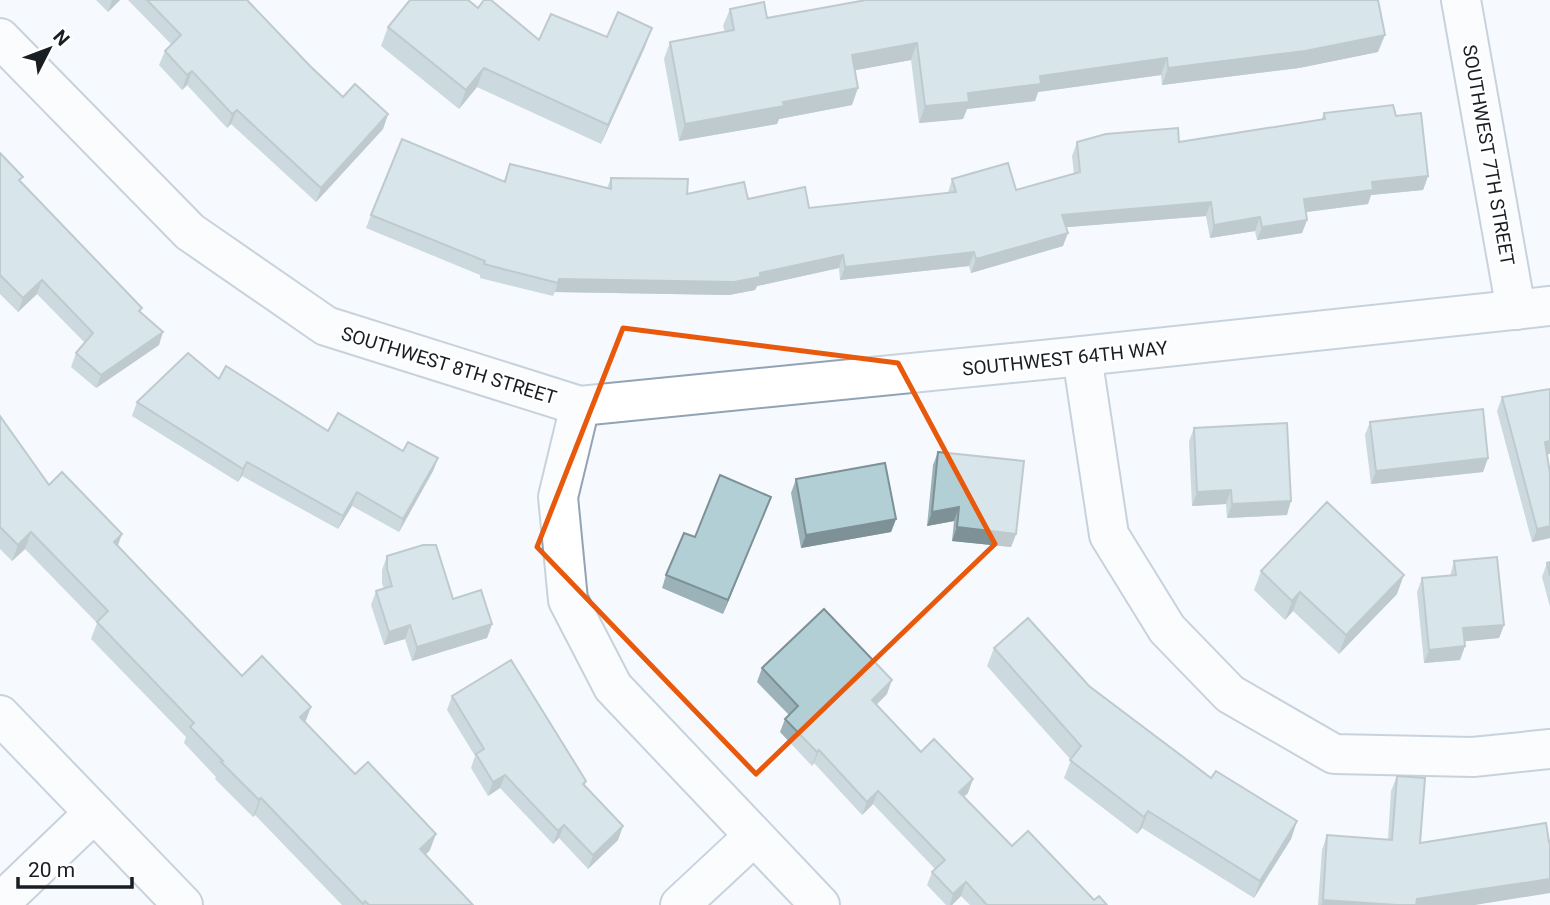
<svg xmlns="http://www.w3.org/2000/svg" width="1550" height="905" viewBox="0 0 1550 905" font-family="Roboto,sans-serif">
<style>
.lines{fill:none;stroke-linecap:round;stroke-linejoin:round}
.minor-casing{stroke:#91a3b4;stroke-width:42}
.minor{stroke:#fff;stroke-width:38}
.wall{fill:#9ab2b8}
.shaded-wall{fill:#7d9196}
.building{fill:#b3cfd6;stroke:#7d9196;stroke-width:2}
.marked{fill:none;stroke:#e8590c;stroke-width:5;stroke-linejoin:round}
.labels{text-anchor:middle;stroke-width:5;stroke-linejoin:round;paint-order:stroke}
.street-label{font-size:19px;fill:#171e24;stroke:#fff}
</style>
<rect width="100%" height="100%" fill="#f6fafe"/>
<g class="lines">
<defs>
<g id="minor">
<path d="M1461 0 1516 310"/>
<path d="M0 38 190 232 326 326 580 406 558 497 568 600 613 687 820 905"/>
<path d="M1082 356 1109 535 1167 629 1230 694 1334 754 1473 757 1550 749"/>
<path d="M580 406 1082 356 1550 306"/>
<path d="M0 715 183 905"/>
<path d="M0 903 94 813"/>
<path d="M680 905 754 836"/>
</g>
</defs>
<use href="#minor" class="minor-casing"/>
<use href="#minor" class="minor"/>
</g>
<g class="wall">
<path d="M96 0H120L108 12Z"/>
<path d="M128 0H247L310 66 343 97 388 114 383 129 316 202 231 124 227 128 187 85 182 90 159 65 165 51 171 44Z"/>
<path d="M478 8 539 40 607 37 645 47 601 144 477 87 459 109 381 46 388 27Z"/>
<path d="M730 9 767 18 1378 52 1299 68 1162 85 1161 75 1038 92 1035 101 967 109 963 119 919 123 911 60 855 70 852 105 779 119 777 124 679 141 664 59 670 42 725 32 723 26Z"/>
<path d="M1324 113 1396 116 1428 176 1423 190 1371 195 1368 204 1306 212 1307 220 1302 233 1257 240 1255 231 1210 238 1206 216 1066 227 1063 246 971 273 969 266 840 280 839 268 757 286 755 290 729 295 555 292 553 296 480 278V275L366 228 371 215 504 181 510 164 607 188 611 178 687 194 748 199 809 208 948 193 952 179 1016 190 1074 174 1072 156 1077 142H1179L1321 120Z"/>
<path d="M0 153 21 182 140 312 159 345 96 388 71 367 76 353 85 343 37 294 18 312 0 294Z"/>
<path d="M219 379 328 431 403 451 438 458 433 471 399 532 352 506 338 529 242 476 238 482 132 416 137 402Z"/>
<path d="M1502 397 1547 454 1550 474V538L1532 542 1497 411Z"/>
<path d="M0 416 49 485 118 546 242 676 305 723 430 850 426 855 473 905H342L255 815 253 817 215 779 216 777 184 743 186 737 91 639 97 623 25 549 12 561 0 549Z"/>
<path d="M1370 422 1488 458 1483 472 1371 484 1365 435Z"/>
<path d="M1194 428 1287 515 1227 518 1226 504 1192 506 1189 441Z"/>
<path d="M938 452 1016 534 1011 547 952 541 954 521 927 526 933 465Z"/>
<path d="M796 479 896 519 891 532 801 548 791 493Z"/>
<path d="M771 497 723 614 662 588 666 575 695 537Z"/>
<path d="M387 556 492 624 487 638 412 661 405 639 384 645 371 605 376 591 384 589 382 583V570Z"/>
<path d="M1454 561 1504 625 1499 638 1464 641 1465 646 1460 660 1424 663 1417 592 1422 578 1450 576Z"/>
<path d="M1550 562V607L1542 577 1547 563Z"/>
<path d="M1261 571 1397 594 1339 654 1293 611 1285 620 1254 590Z"/>
<path d="M994 648 1089 686 1211 778 1297 821 1291 839 1254 898 1142 828 1137 834 1064 778 1071 760 987 666Z"/>
<path d="M762 668 887 694 876 705 921 752 968 793 964 797 1012 846 1094 900 1107 905H970L961 896 952 905H946L927 885 932 872 935 869 873 804 862 815 814 763 812 766 780 732 785 719 789 715 757 682Z"/>
<path d="M452 696 586 781 585 785 623 826 618 840 588 869 559 838 553 844 500 788 488 796 471 768 475 756 447 710Z"/>
<path d="M1397 776 1420 843 1549 842 1475 905H1318L1322 850 1327 835 1388 839 1391 791Z"/>
</g>
<g class="shaded-wall">
<path d="M112 0H120L108 12Z"/>
<path d="M652 28 645 47 601 144 608 125Z"/>
<path d="M1385 35 1378 52 1299 68 1162 85 1168 68Z"/>
<path d="M917 43 911 60 846 72 852 55Z"/>
<path d="M1167 58 1161 75 1038 92 1035 101 967 109 963 119 919 123 925 106 968 93 1040 76Z"/>
<path d="M484 68 477 87 459 109 466 90Z"/>
<path d="M192 71 187 85 182 90 187 75Z"/>
<path d="M858 88 852 105 779 119 777 124 679 141 685 124 783 102Z"/>
<path d="M237 110 231 124 227 128 232 114Z"/>
<path d="M388 114 383 129 316 202 321 188Z"/>
<path d="M1428 176 1423 190 1371 195 1368 204 1299 213 1304 199 1372 182Z"/>
<path d="M1211 202 1206 216 1057 228 1062 215Z"/>
<path d="M1260 217 1255 231 1210 238 1214 225Z"/>
<path d="M1307 220 1302 233 1257 240 1262 227Z"/>
<path d="M1068 233 1063 246 971 273 976 259Z"/>
<path d="M974 252 969 266 840 280 845 267Z"/>
<path d="M843 255 839 268 757 286 755 290 729 295 555 292 559 279 760 273Z"/>
<path d="M42 280 37 294 18 312 23 298Z"/>
<path d="M163 332 159 345 96 388 101 375Z"/>
<path d="M1550 441V454L1540 455 1545 442Z"/>
<path d="M438 458 433 471 399 532 403 519Z"/>
<path d="M1488 458 1483 472 1371 484 1376 471Z"/>
<path d="M247 462 242 476 238 482 243 469Z"/>
<path d="M1231 490 1226 504 1192 506 1197 492Z"/>
<path d="M357 492 352 506 338 529 343 516Z"/>
<path d="M771 497 766 510 723 614 728 600Z"/>
<path d="M1291 501 1287 515 1227 518 1232 504Z"/>
<path d="M959 507 954 521 927 526 932 512Z"/>
<path d="M896 519 891 532 801 548 806 535Z"/>
<path d="M1550 526V538L1532 542 1537 529Z"/>
<path d="M957 527 1016 534 1011 547 952 541Z"/>
<path d="M31 532 25 549 12 561 18 545Z"/>
<path d="M122 534 116 551 114 542Z"/>
<path d="M1404 575 1397 594 1339 654 1346 635Z"/>
<path d="M1300 592 1293 611 1285 620 1292 601Z"/>
<path d="M492 624 487 638 412 661 417 647Z"/>
<path d="M410 625 405 639 384 645 389 632Z"/>
<path d="M1504 625 1499 638 1458 642 1463 628Z"/>
<path d="M1465 646 1460 660 1424 663 1429 650Z"/>
<path d="M892 680 887 694 867 714 872 700Z"/>
<path d="M311 707 305 723 300 717Z"/>
<path d="M819 750 814 763 812 766 817 752Z"/>
<path d="M505 775 500 788 488 796 493 782Z"/>
<path d="M973 779 968 793 954 805 959 792Z"/>
<path d="M878 791 873 804 862 815 867 802Z"/>
<path d="M261 798 255 815 253 817 259 800Z"/>
<path d="M1148 811 1142 828 1137 834 1144 817Z"/>
<path d="M1297 821 1291 839 1254 898 1260 881Z"/>
<path d="M564 825 559 838 553 844 558 831Z"/>
<path d="M623 826 618 840 588 869 593 855Z"/>
<path d="M436 834 430 850 414 866 420 849Z"/>
<path d="M1550 879V893L1475 905H1415L1417 899Z"/>
<path d="M966 882 961 896 952 905H950L953 894Z"/>
<path d="M1323 900 1397 905H1321Z"/>
</g>
<g class="building">
<path d="M147 0H247L310 66 343 97 355 84 388 114 321 188 237 110 232 114 192 71 187 75 165 51 181 35Z"/>
<path d="M410 0H468L478 8 484 0H491L539 40 551 14 607 37 618 12 652 28 608 125 484 68 466 90 388 27Z"/>
<path d="M866 0H1378L1385 35 1305 51 1168 68 1167 58 1040 76 1041 84 968 93 969 102 925 106 917 43 852 55 858 88 783 102 784 106 685 124 670 42 734 30 730 9 764 2 767 18Z"/>
<path d="M1393 105 1396 116 1421 113 1428 176 1372 182 1373 190 1304 199 1307 220 1262 227 1260 217 1214 225 1211 202 1062 215 1068 233 976 259 974 252 845 267 843 255 760 273V277L734 282 559 279 558 283 484 264 485 261 371 215 402 139 505 182 510 164 611 189V178L688 179 687 194 744 182 748 199 805 187 809 208 956 192 952 179 1008 163 1016 190 1080 172 1077 142 1106 134 1178 128 1179 142 1325 119 1324 113Z"/>
<path d="M0 153 23 177 19 180 142 308 139 311 163 332 101 375 76 353 93 333 42 280 23 298 0 275Z"/>
<path d="M188 353 219 379 226 366 328 431 338 413 403 451 408 442 438 458 403 519 357 492 343 516 247 462 243 469 137 402Z"/>
<path d="M1550 389V441L1545 442 1550 474V526L1537 529 1502 397Z"/>
<path d="M1483 409 1488 458 1376 471 1370 422Z"/>
<path d="M0 416 49 485 62 472 122 534 114 542 242 676 262 656 311 707 300 717 355 774 368 762 436 834 420 849 473 905H369L365 901 363 904 261 798 259 800 221 762 223 761 190 727 194 723 97 622 108 611 31 532 18 545 0 527Z"/>
<path d="M1287 423 1291 501 1232 504 1231 490 1197 492 1194 428Z"/>
<path d="M938 452 1024 461 1016 534 957 527 959 507 932 512Z"/>
<path d="M885 463 896 519 806 535 796 479Z"/>
<path d="M720 475 771 497 728 600 666 575 684 533 695 537Z"/>
<path d="M1327 502 1404 575 1346 635 1300 592 1292 601 1261 571Z"/>
<path d="M423 545H436L453 599 481 590 492 624 417 647 410 625 389 632 376 591 392 586 387 569V556Z"/>
<path d="M1497 557 1504 625 1463 628 1465 646 1429 650 1422 578 1456 575 1454 561Z"/>
<path d="M1550 562V576L1547 563Z"/>
<path d="M824 609 892 680 872 700 921 752 934 739 973 779 959 792 1012 846 1028 831 1094 900 1099 896 1107 905H987L966 882 953 894 932 872 945 860 878 791 867 802 819 750 817 752 785 719 798 706 762 668Z"/>
<path d="M1028 618 1089 686 1211 778 1216 771 1297 821 1260 881 1148 811 1144 817 1070 760 1081 746 994 648Z"/>
<path d="M511 660 586 781 583 784 623 826 593 855 564 825 558 831 505 775 493 782 476 754 484 749 452 696Z"/>
<path d="M1397 776 1425 778 1420 843 1546 823 1549 842 1550 841V879L1417 899 1416 905H1397L1323 900 1327 835 1392 840Z"/>
</g>
<path d="M0 0H1550V905H0ZM623 328 898 363 995 544 756 774 537 547Z" fill="#f6fafe" fill-opacity=".55" fill-rule="evenodd"/>
<path class="marked" d="M623 328 898 363 995 544 756 774 537 547Z"/>
<g class="labels">
<g class="street-label">
<text transform="translate(1489 155) rotate(80)" y="7">SOUTHWEST 7TH STREET</text>
<text transform="translate(1065 358) rotate(-6)" y="7">SOUTHWEST 64TH WAY</text>
<text transform="translate(449 365) rotate(17)" y="7">SOUTHWEST 8TH STREET</text>
</g>
</g>
<g transform="translate(49 49) rotate(48)" stroke="#ffffff" stroke-width="5" paint-order="stroke">
<path d="M0-5L12 26L0 18L-12 26Z" fill="#171e24"/>
<text y="-10" font-size="19" font-weight="bold" text-anchor="middle" fill="#171e24">N</text>
</g>
<path d="M18 877v10h114v-10" fill="none" stroke="#171e24" stroke-width="3.5"/>
<text x="28" y="877" font-size="21" fill="#171e24" stroke="#ffffff" stroke-width="5" paint-order="stroke">20 m</text>
</svg>
